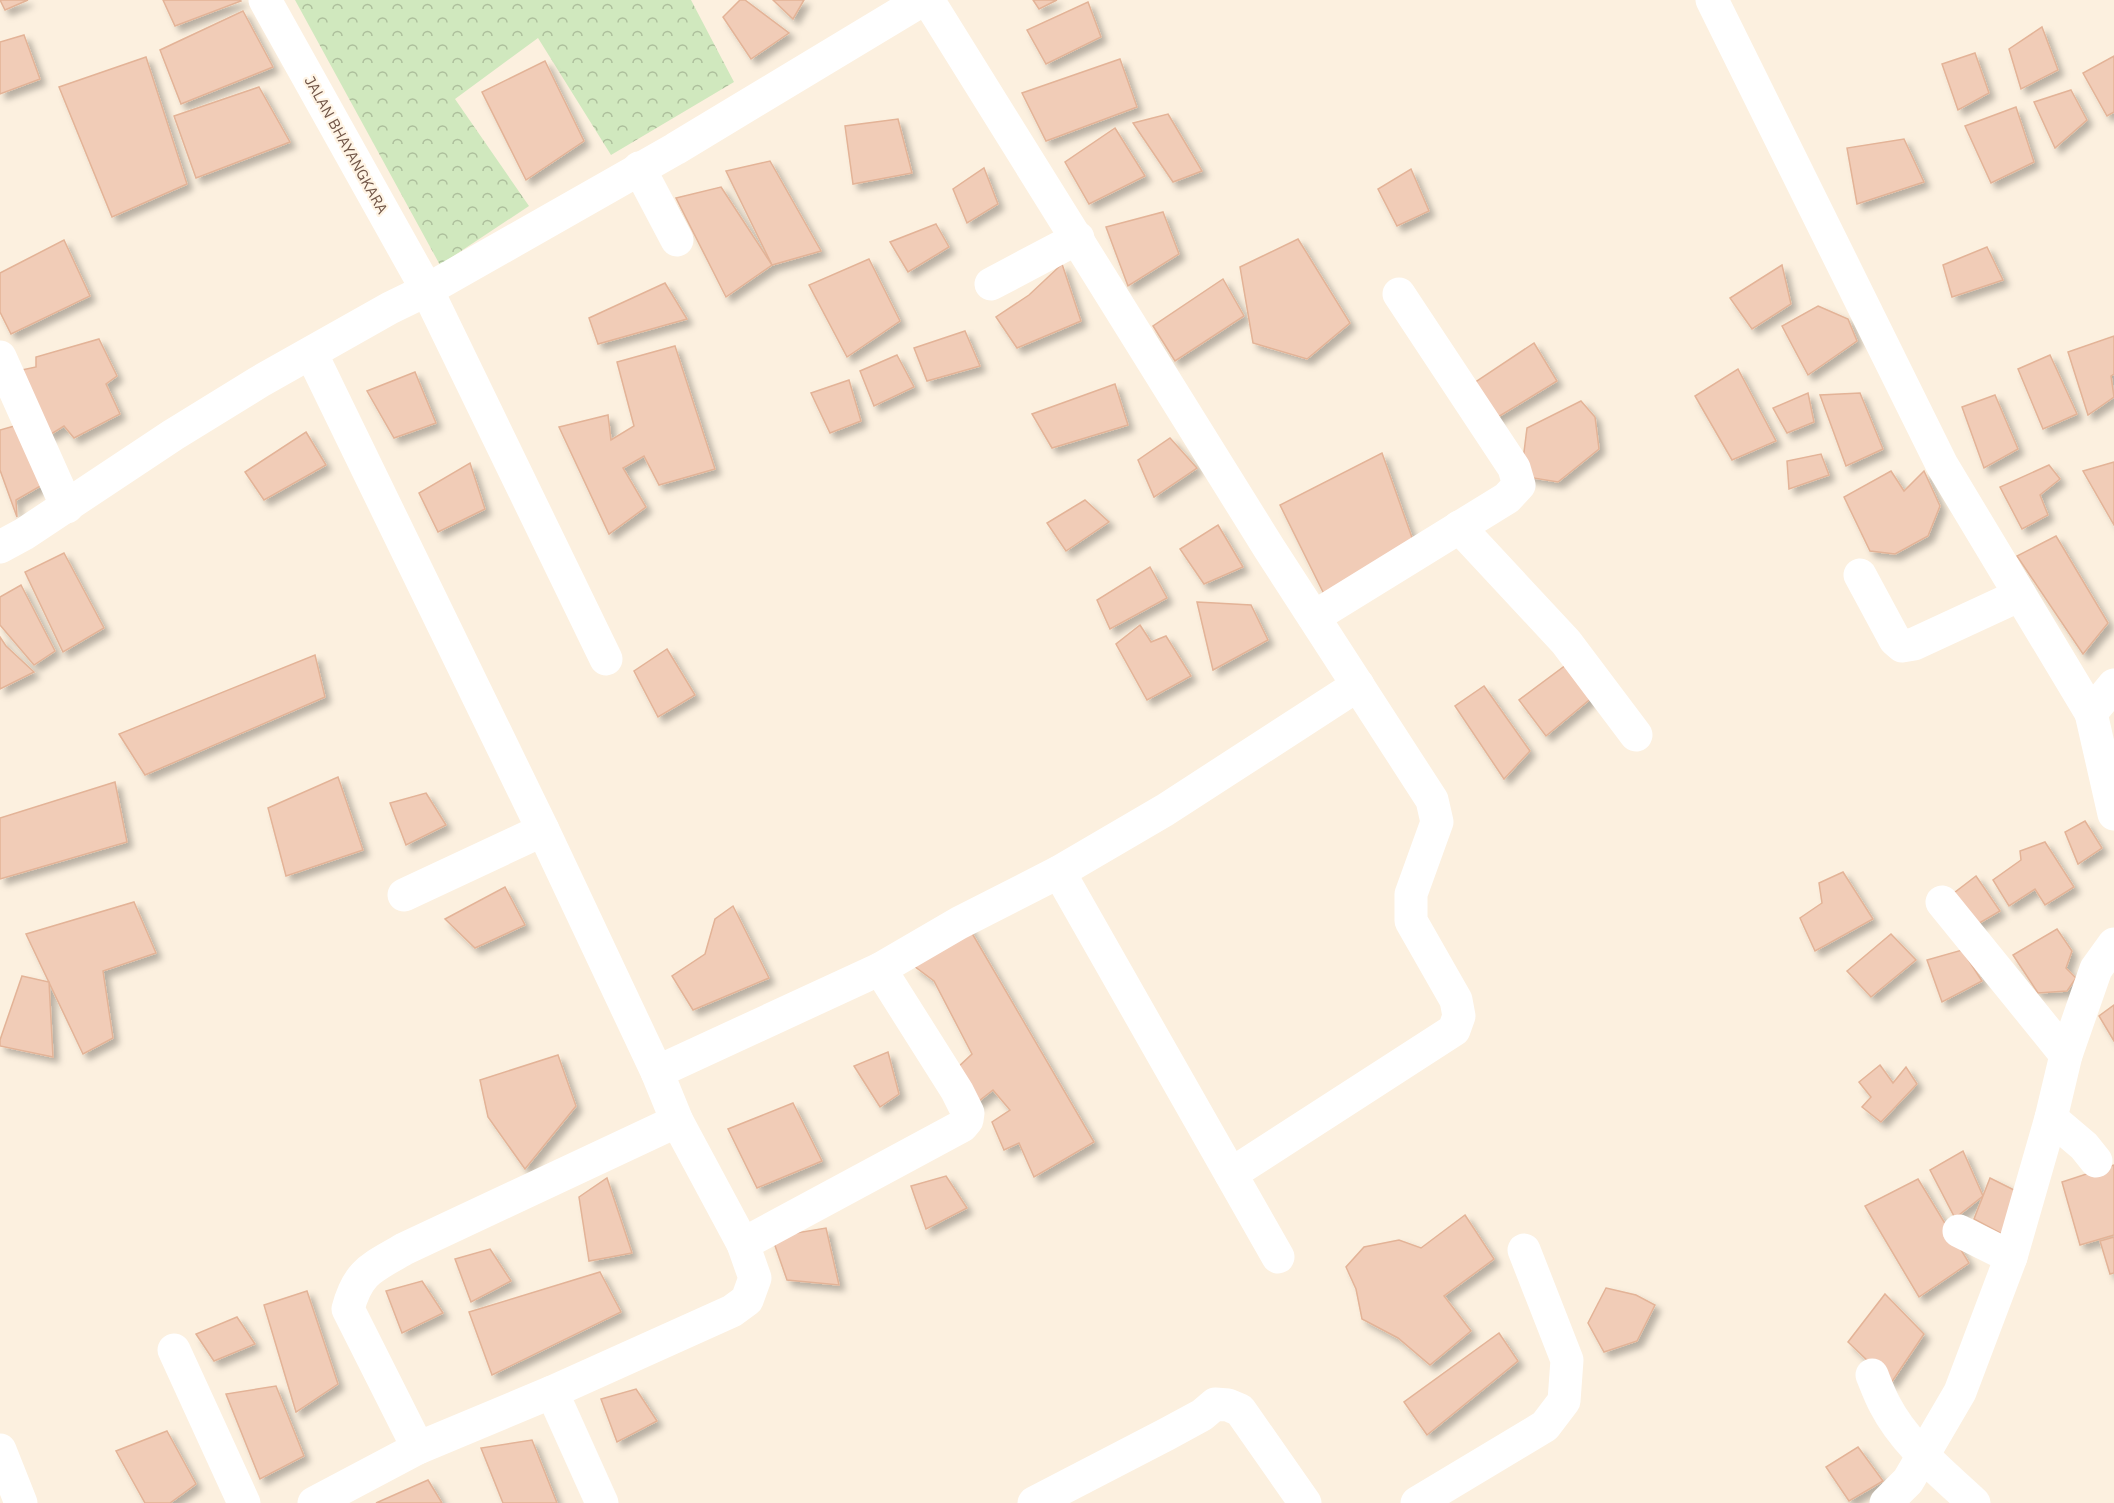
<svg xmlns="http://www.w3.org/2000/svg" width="2114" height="1503" viewBox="0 0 2114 1503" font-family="'IBM Plex Sans',sans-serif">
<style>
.forest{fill:url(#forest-crowns)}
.building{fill:#f1ccb7;stroke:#e3b397;stroke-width:1.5;filter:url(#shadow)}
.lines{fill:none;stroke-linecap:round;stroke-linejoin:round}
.minor{stroke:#fff;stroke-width:33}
.labels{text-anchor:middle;stroke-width:4.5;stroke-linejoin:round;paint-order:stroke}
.street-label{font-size:15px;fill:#715547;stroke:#fff4e4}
</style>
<defs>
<pattern id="forest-crowns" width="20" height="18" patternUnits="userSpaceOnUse" patternTransform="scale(1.5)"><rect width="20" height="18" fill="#d0e8be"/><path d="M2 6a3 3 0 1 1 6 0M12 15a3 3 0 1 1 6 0" fill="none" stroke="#adbf9c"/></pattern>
<filter id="shadow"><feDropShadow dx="5.5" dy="5.5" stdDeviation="3" flood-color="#0004"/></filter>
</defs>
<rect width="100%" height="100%" fill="#fcf0df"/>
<path class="forest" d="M295 0H691L734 82 611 155 538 38 455 99 529 206 440 265Z"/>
<g class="building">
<path d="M0 0H28L5 10Z"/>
<path d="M163 0H240L241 1 175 26Z"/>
<path d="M740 0H745L789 33 751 59 723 17Z"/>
<path d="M773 0H804L793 19Z"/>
<path d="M1033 0H1057L1039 9Z"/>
<path d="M1088 2 1101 37 1046 64 1027 30Z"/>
<path d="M243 11 273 67 181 104 160 50Z"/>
<path d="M2042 27 2058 70 2021 89 2009 49Z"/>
<path d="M24 35 40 79 0 94V42Z"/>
<path d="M1975 53 1989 93 1958 110 1942 64Z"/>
<path d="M2114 56V112L2107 116 2083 73Z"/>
<path d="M146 57 187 184 112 217 59 87Z"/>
<path d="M1120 59 1137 107 1046 141 1022 93Z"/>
<path d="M545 61 584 141 526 180 482 92Z"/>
<path d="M259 87 290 142 196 178 174 116Z"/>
<path d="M2071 90 2087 120 2055 148 2034 102Z"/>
<path d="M2016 107 2034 162 1991 183 1965 126Z"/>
<path d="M1168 114 1202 171 1173 182 1133 123Z"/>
<path d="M898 119 912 173 853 184 845 126Z"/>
<path d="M1115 128 1145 176 1089 204 1065 162Z"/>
<path d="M1904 139 1924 182 1857 204 1847 148Z"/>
<path d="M770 161 821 251 772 265 726 171Z"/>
<path d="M984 168 998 204 967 223 953 189Z"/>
<path d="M1411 169 1429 211 1397 226 1378 189Z"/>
<path d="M721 187 772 265 726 297 676 198Z"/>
<path d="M1163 212 1179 254 1128 286 1106 227Z"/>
<path d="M936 224 949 247 908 272 890 242Z"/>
<path d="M1298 239 1350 323 1307 359 1253 343 1240 267Z"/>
<path d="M64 240 90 296 11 334 0 312V273Z"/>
<path d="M1987 247 2003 280 1952 297 1943 265Z"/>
<path d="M869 259 900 321 847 357 809 285Z"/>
<path d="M1062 264 1081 321 1017 348 996 317 1029 295Z"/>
<path d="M1782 265 1791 304 1752 329 1730 298Z"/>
<path d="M1223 279 1244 316 1175 361 1153 326Z"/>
<path d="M665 283 687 319 598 344 589 318Z"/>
<path d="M1818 306 1848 319 1857 341 1808 375 1782 326Z"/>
<path d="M965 331 980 366 927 381 914 348Z"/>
<path d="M2114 336V374L2111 376 2114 397 2088 415 2068 352Z"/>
<path d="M99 339 117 376 106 384 120 414 74 438 64 426 48 436 17 371 36 367V357Z"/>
<path d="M1534 343 1557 381 1493 420 1468 387Z"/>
<path d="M675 346 715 469 659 485 644 456 623 468 646 507 609 534 559 427 608 415 611 440 634 426 617 362Z"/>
<path d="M897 355 914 387 874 406 860 371Z"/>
<path d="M2050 355 2077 414 2043 429 2018 369Z"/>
<path d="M1738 369 1776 441 1732 460 1695 396Z"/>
<path d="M415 372 436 423 394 438 367 391Z"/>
<path d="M849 380 861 421 830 433 811 393Z"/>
<path d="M1115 384 1128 425 1052 448 1032 414Z"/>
<path d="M1808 393 1814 422 1787 433 1773 408Z"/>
<path d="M1860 393 1883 449 1846 466 1820 395Z"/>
<path d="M1995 395 2018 449 1984 468 1962 407Z"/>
<path d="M1581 401 1595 417 1599 449 1558 482 1521 476 1527 428Z"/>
<path d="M18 425 44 484 16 500 17 517 0 470V430Z"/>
<path d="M306 432 326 465 264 500 245 472Z"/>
<path d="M1170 438 1197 468 1154 497 1138 460Z"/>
<path d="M1382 453 1415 546 1326 598 1280 505Z"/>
<path d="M1821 454 1829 475 1789 489 1787 461Z"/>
<path d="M2114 462V525L2083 471Z"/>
<path d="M470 463 485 509 438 532 419 493Z"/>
<path d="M2049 465 2060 479 2040 495 2048 515 2022 529 2000 487Z"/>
<path d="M1891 471 1904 491 1924 471 1940 506 1928 536 1895 554 1870 551 1844 497Z"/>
<path d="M1085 500 1109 522 1066 551 1047 523Z"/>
<path d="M1218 525 1243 567 1204 584 1180 549Z"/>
<path d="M2056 536 2108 623 2083 654 2017 556Z"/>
<path d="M64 553 104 628 63 652 25 572Z"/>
<path d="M1150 567 1167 598 1110 629 1097 600Z"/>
<path d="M21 585 55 651 34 665 0 625V597Z"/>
<path d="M1197 602 1251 605 1268 640 1213 670Z"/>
<path d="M1140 625 1151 642 1166 636 1191 676 1147 700 1116 644Z"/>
<path d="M0 637 6 646 34 672 0 689Z"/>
<path d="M667 649 695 695 658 717 634 671Z"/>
<path d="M315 655 325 697 145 775 119 734Z"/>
<path d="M1570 662 1600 691 1546 736 1519 700Z"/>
<path d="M1484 686 1530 751 1504 779 1455 706Z"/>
<path d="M338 777 363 850 286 876 268 808Z"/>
<path d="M115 782 127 842 0 879V818Z"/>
<path d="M426 793 446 825 406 845 390 803Z"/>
<path d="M2085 821 2102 848 2078 864 2065 832Z"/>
<path d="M2045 842 2074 887 2045 905 2035 889 2009 906 1993 880 2021 860 2020 851Z"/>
<path d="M1843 872 1873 919 1815 951 1800 918 1822 903 1819 883Z"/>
<path d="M1976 876 2000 911 1976 925 1954 893Z"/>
<path d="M505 887 525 925 475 948 445 919Z"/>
<path d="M134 902 156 953 103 971 113 1038 83 1054 26 934Z"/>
<path d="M733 906 769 978 693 1010 672 976 705 954 715 919Z"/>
<path d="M966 923 1094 1142 1034 1177 1019 1143 1004 1150 992 1122 1010 1110 993 1090 975 1104 956 1069 972 1054 934 981 914 966Z"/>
<path d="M2057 929 2072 951 2066 968 2076 978 2067 991 2038 993 2013 955Z"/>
<path d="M1891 934 1916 960 1871 997 1847 971Z"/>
<path d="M1962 950 1982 981 1942 1002 1927 960Z"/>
<path d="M22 976 49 982 53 1057 0 1046V1040Z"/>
<path d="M2114 1005V1041L2099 1016Z"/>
<path d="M888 1052 899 1094 880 1107 854 1066Z"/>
<path d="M558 1055 576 1106 525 1169 488 1117 480 1080Z"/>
<path d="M1880 1065 1893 1083 1906 1067 1917 1084 1881 1122 1862 1107 1871 1097 1859 1082Z"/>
<path d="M793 1103 822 1161 757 1188 728 1129Z"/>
<path d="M1963 1151 1983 1196 1955 1218 1930 1170Z"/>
<path d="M2114 1165V1235L2080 1245 2062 1182Z"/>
<path d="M946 1176 967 1208 926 1229 911 1186Z"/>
<path d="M607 1178 632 1253 589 1261 579 1197Z"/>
<path d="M1990 1178 2016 1191 2002 1234 1974 1219Z"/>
<path d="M1918 1179 1969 1263 1919 1297 1865 1206Z"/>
<path d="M1465 1215 1494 1259 1444 1296 1471 1331 1430 1365 1398 1338 1362 1319 1356 1289 1346 1267 1364 1247 1399 1240 1421 1248Z"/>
<path d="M826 1228 839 1285 787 1280 772 1237Z"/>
<path d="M2114 1237V1273L2110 1274 2100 1241Z"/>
<path d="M490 1249 511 1281 471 1302 455 1259Z"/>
<path d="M600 1272 621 1312 492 1375 469 1312Z"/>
<path d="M422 1281 443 1313 402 1333 386 1291Z"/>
<path d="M1606 1288 1636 1295 1655 1305 1637 1341 1604 1352 1588 1323Z"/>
<path d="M307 1291 338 1384 296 1412 264 1305Z"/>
<path d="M1885 1294 1924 1334 1891 1383 1848 1342Z"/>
<path d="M237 1317 255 1344 214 1361 196 1334Z"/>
<path d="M1499 1333 1518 1361 1427 1435 1404 1402Z"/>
<path d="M276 1386 304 1456 260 1479 226 1394Z"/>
<path d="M636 1389 657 1421 617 1442 601 1399Z"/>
<path d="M167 1431 196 1484 170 1503H145L116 1451Z"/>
<path d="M532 1440 557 1503H503L481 1448Z"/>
<path d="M1858 1447 1883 1481 1849 1501 1826 1467Z"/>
<path d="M428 1480 442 1503H376Z"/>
</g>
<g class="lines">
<g class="minor">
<path d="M265 0 427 290 606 659"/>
<path d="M928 0 1269 548 1432 800 1437 822 1411 894V921L1456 1000 1459 1016 1454 1030 1231 1174"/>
<path d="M1712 0 1942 465 2091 713 2114 685"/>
<path d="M639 168 677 240"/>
<path d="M991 284 1078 238"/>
<path d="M311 353 543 830 657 1072 677 1121 743 1244 755 1278 747 1300 732 1311 552 1392 418 1448 314 1503"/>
<path d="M0 357 67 507"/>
<path d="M1459 527 1566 642 1636 735"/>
<path d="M0 547 24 534 173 435 259 382 390 308 427 290 675 149 922 0"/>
<path d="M1860 575 1895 640 1902 646 1914 644 2020 595"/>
<path d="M1314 617 1507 498 1519 485 1514 468 1399 294"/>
<path d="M2091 713 2114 814"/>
<path d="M1059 872 1278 1257"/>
<path d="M404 895 543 830"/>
<path d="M1942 902 2066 1055"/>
<path d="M657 1072 880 969 959 923 1059 872 1165 810 1358 685"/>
<path d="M2051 1118 2084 1146 2096 1161"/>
<path d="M1959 1231 2011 1257"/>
<path d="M743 1244 962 1126 967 1120 968 1113 957 1091 880 969"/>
<path d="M174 1350 244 1503"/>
<path d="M1872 1375C1876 1385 1880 1396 1885 1405 1905 1444 1943 1474 1974 1503"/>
<path d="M552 1392 602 1503"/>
<path d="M418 1448 348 1309C358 1271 372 1268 404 1249L677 1121"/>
<path d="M0 1450 21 1503"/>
<path d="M1034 1503 1167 1434 1202 1415 1215 1404 1228 1405 1240 1410 1305 1503"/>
<path d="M1417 1503 1545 1426 1564 1401 1567 1360 1524 1250"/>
<path d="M1886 1503 1908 1481 1960 1392 2011 1257 2051 1118 2066 1055 2096 969 2114 944"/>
</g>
</g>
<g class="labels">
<g class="street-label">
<text transform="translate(346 145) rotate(61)" y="5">JALAN BHAYANGKARA</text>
</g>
</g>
</svg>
